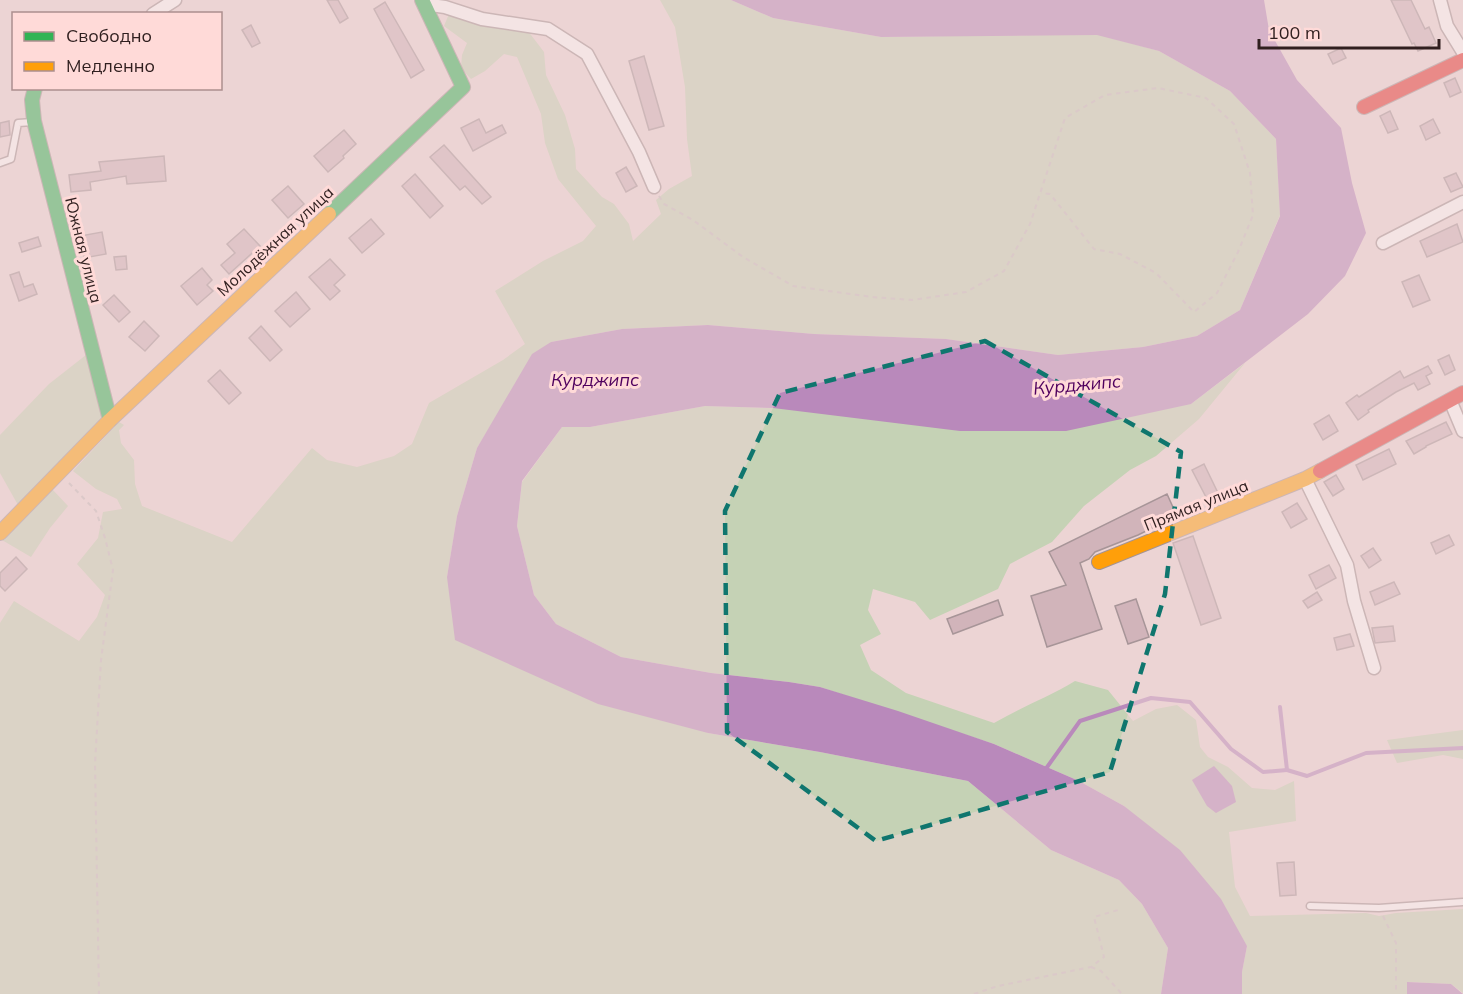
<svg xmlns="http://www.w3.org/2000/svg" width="1463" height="994" viewBox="0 0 1463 994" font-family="Mulish,sans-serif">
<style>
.green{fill:#c5d2b5}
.water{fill:#b989bb}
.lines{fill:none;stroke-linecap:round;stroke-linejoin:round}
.stream{stroke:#b989bb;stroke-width:4}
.building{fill:#d1b4ba;stroke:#a79598;stroke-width:1.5}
.lane-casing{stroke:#a49393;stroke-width:9}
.street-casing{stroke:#a49393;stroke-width:15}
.fast-casing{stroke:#a49393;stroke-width:16}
.slow-casing{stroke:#a49393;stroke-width:16}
.jam-casing{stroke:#a49393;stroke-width:16}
.path{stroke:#c6bcbc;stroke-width:2;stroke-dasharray:4.5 4.5;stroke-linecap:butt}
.lane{stroke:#fcf9f9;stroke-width:6}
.street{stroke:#fcf9f9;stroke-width:12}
.fast{stroke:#30b455;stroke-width:14}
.slow{stroke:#ff9f0a;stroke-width:14}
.jam{stroke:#e5322d;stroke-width:14}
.marked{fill:none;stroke:#0f766e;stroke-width:4.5;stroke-dasharray:12 8;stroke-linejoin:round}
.labels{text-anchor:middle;stroke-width:6;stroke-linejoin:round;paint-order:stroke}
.street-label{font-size:16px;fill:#301f1f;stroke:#ffdad8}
.water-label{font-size:18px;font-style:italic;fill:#50005e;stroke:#ffdad8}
</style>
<rect width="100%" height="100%" fill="#ecd4d4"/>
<g class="green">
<path d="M660 0H731L773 18 881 37 1097 34 1159 51 1230 91 1276 139 1280 215 1240 310 1197 336 1143 347 1058 355 946 339 814 334 708 325 622 329 551 342 501 409 477 448 457 516 447 577 708 733 820 752 968 781 1051 850 1119 880 1142 904 1168 948 1161 994H0V623L14 601 79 641 97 617 105 595 77 564 98 538 103 512 122 509 117 499 96 489 73 471 119 422 124 425 119 430 121 443 134 460 135 484 142 506 232 542 312 448 327 460 357 467 394 456 412 444 429 403 503 360 525 344 495 291 543 261 583 241 596 226 558 179 545 143 541 114 517 57 504 54 485 71 471 79 461 68 462 55 467 43 444 26 449 14 483 26H509L528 31 544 52 546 75 565 115 575 149 576 169 602 197 614 204 629 224 633 241 661 214 656 200 669 189 692 176 687 139 685 87 675 27Z"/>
<path d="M86 355 104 418 18 505 0 473V435L49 384Z"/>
<path d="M1245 363 1199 419 1156 456 1130 470 1084 506 1052 542 1010 564 998 589 930 620 915 602 873 589 868 610 881 634 860 645 871 670 906 693 994 723C1021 707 1049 697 1075 681L1108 690 1133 721 1156 709 1177 705 1196 720 1200 747 1208 757 1228 767 1252 788 1275 790 1294 781 1296 821 1229 832 1235 887 1250 916 1366 913 1379 916 1396 913 1463 909V993L1451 984 1408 982 1407 994H1242V972L1247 946 1124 806 1079 781 994 744 820 687 789 682 711 673 621 657 556 624 534 595 517 526 522 482 562 427H590L705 406 773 408 1191 404Z"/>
<path d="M52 489 68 506 50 528 31 557 2 540Z"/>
<path d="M1463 730V759L1443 755 1397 763 1387 740Z"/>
</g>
<g class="water">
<path d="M731 0H1264L1269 30 1297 80 1341 128 1352 183 1366 233 1345 276 1308 314 1191 404 1066 431H960L773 408 705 406 590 427H562L522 481 517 526 534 595 556 624 621 657 711 673 789 682 820 687 898 711 994 744 1079 781 1124 806 1180 850 1221 899 1247 946 1242 972V994H1161L1168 948 1142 904 1119 880 1051 850 968 781 820 752 708 733 598 704 455 640 447 577 457 516 477 448 532 354 551 342 622 329 708 325 814 334 946 339 1058 355 1143 347 1197 336 1240 310 1280 216 1276 139 1230 91 1159 51 1097 35 881 37 773 18Z"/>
<path d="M1214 766 1232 786 1236 802 1216 813 1207 806 1192 780Z"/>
<path d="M1407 982 1451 984 1463 994H1407Z"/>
</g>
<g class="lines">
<g class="stream">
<path d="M1280 707 1287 770 1307 776 1366 753 1463 748"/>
<path d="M1045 770 1080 721 1151 698 1190 702 1231 749 1263 772 1287 770"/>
</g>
</g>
<g class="building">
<path d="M327 0H338L348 18 340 23Z"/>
<path d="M1391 0H1411L1425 29 1429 27 1436 43 1418 51 1414 43 1412 44Z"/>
<path d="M385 2 424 70 411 78 374 9Z"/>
<path d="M251 25 260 43 252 47 242 30Z"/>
<path d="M1341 48 1346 58 1333 64 1328 54Z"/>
<path d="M644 56 664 126 649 130 629 61Z"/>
<path d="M1455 78 1461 92 1450 97 1444 83Z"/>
<path d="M1390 111 1398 129 1388 133 1380 116Z"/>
<path d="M479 119 486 133 502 125 506 133 473 151 461 128Z"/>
<path d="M1433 119 1440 133 1426 140 1420 126Z"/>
<path d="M9 121 10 135 0 137V123Z"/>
<path d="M344 130 356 144 343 156 344 158 328 172 314 156Z"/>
<path d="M444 145 491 197 482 204 465 186 460 190 430 157Z"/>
<path d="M164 156 166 181 127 184 126 176 90 182 91 190 71 192 69 175 101 171 99 162Z"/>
<path d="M626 167 637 186 626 192 616 173Z"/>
<path d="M1456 173 1463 187 1451 192 1444 178Z"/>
<path d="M415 174 443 206 430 218 402 186Z"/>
<path d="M288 186 304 204 288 218 272 200Z"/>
<path d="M371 219 384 234 362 253 349 238Z"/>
<path d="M1457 224 1463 242 1427 257 1420 241Z"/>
<path d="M244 229 260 246 229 274 221 265 235 253 227 244Z"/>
<path d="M102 232 106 254 84 258 80 236Z"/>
<path d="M38 237 41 246 22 252 19 243Z"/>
<path d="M126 256 127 269 116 270 114 257Z"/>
<path d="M330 259 345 275 334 285 340 291 330 300 309 277Z"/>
<path d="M202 268 212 280 207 285 213 291 197 305 181 286Z"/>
<path d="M19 272 24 287 33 284 37 294 19 301 10 275Z"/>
<path d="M1419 275 1430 300 1413 307 1402 282Z"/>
<path d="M296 292 310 309 290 327 275 311Z"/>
<path d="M114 295 130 312 119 322 103 305Z"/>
<path d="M144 321 159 336 145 351 129 337Z"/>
<path d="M261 326 282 350 270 361 249 338Z"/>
<path d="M1449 355 1455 370 1445 375 1438 360Z"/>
<path d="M1428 366 1432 373 1426 376 1430 384 1418 390 1414 383 1396 392 1368 410 1369 412 1358 420 1346 403 1357 395 1359 397 1400 371 1404 378Z"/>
<path d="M220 370 241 393 229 404 208 381Z"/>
<path d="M1329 415 1338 431 1323 440 1314 424Z"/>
<path d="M1446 422 1452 434 1426 446V447L1414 454 1406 441Z"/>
<path d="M1389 449 1396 464 1363 480 1356 465Z"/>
<path d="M1204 464 1218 493 1207 499 1192 470Z"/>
<path d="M1336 475 1344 489 1333 496 1324 482Z"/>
<path d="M1167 494 1177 516 1138 535 1095 552 1089 559 1080 563 1102 629 1047 647 1031 596 1066 585 1049 552Z"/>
<path d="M1297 503 1307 519 1291 528 1282 512Z"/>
<path d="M1449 535 1454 545 1436 554 1431 543Z"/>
<path d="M1193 536 1221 618 1201 625 1173 543Z"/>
<path d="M1373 548 1381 560 1369 568 1361 556Z"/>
<path d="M16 557 27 569 5 591 0 586V573Z"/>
<path d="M1329 565 1336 578 1316 589 1309 575Z"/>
<path d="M1394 582 1400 594 1375 605 1370 592Z"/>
<path d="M1317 592 1322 600 1308 608 1303 601Z"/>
<path d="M1136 599 1149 637 1128 644 1115 606Z"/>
<path d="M998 600 1003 615 953 634 947 619Z"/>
<path d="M1393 626 1395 641 1375 643 1372 628Z"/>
<path d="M1350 634 1354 646 1337 650 1334 638Z"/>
<path d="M1294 862 1296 895 1280 896 1277 863Z"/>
</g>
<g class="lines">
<defs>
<g id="lane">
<path d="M0 163 11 159 18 123 33 122"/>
<path d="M1310 906 1379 908 1463 902"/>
</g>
<g id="street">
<path d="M1440 0 1447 26 1463 52"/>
<path d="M424 4 445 7 482 19 548 29 587 54 639 152 654 187"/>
<path d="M153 14 175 0"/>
<path d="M1383 243 1463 202"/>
<path d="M1450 400 1463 431"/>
<path d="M1305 479 1347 565 1354 601 1374 668"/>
</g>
<g id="fast">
<path d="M35 88 32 100 34 121 110 420"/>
<path d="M329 214 463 87 422 0"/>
</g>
<g id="slow">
<path d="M0 533 110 420 329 214"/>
<path d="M1099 562 1305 479 1320 471"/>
</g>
<g id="jam">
<path d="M1364 107 1463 60"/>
<path d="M1320 471 1463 393"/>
</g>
</defs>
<use href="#lane" class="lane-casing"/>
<use href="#street" class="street-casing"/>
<use href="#fast" class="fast-casing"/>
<use href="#slow" class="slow-casing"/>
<use href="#jam" class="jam-casing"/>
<g class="path">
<path d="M659 196 664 204 693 220 743 257 793 286 872 297 912 300 966 292 1004 271 1030 224 1065 118 1105 95 1158 88 1206 98 1234 124 1250 173 1253 215 1238 252 1217 293 1194 312 1156 273 1120 254 1094 249 1050 194 1041 193"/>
<path d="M69 483 96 511 105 538 113 570 101 660 95 764 99 994"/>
<path d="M1383 916 1396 943V994"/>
<path d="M1091 967 1101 971 1122 994"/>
<path d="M974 994 998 986 1091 967 1104 957 1094 917 1118 910"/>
</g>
<use href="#lane" class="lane"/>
<use href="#street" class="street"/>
<use href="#fast" class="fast"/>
<use href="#slow" class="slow"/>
<use href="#jam" class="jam"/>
</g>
<path d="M0 0H1463V994H0ZM985 341 1181 452 1165 594 1110 772 876 841 727 732 725 511 780 393Z" fill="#ecd4d4" fill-opacity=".55" fill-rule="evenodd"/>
<path class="marked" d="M985 341 1181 452 1165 594 1110 772 876 841 727 732 725 511 780 393Z"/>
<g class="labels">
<g class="street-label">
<text transform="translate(275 241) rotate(-43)" y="6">Молодёжная улица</text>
<text transform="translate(84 250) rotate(76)" y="6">Южная улица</text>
<text transform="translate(1196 505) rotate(-22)" y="6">Прямая улица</text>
</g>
<g class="water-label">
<text x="595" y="386">Курджипс</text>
<text transform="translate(1077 385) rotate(-5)" y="6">Курджипс</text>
</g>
</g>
<rect x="12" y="12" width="210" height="78" fill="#ffdad8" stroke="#ac8f8e" stroke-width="1.5"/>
<rect x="24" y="32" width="30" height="9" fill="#30b455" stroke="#ac8f8e" stroke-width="1.5"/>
<text x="66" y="42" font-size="18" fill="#301f1f">Свободно</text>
<rect x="24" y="62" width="30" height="9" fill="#ff9f0a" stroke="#ac8f8e" stroke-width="1.5"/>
<text x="66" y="72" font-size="18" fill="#301f1f">Медленно</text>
<path d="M1259 39v9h180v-9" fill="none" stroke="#301f1f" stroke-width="3"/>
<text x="1268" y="39" font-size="18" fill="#301f1f" stroke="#ffdad8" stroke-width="4.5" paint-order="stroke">100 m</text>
</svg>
